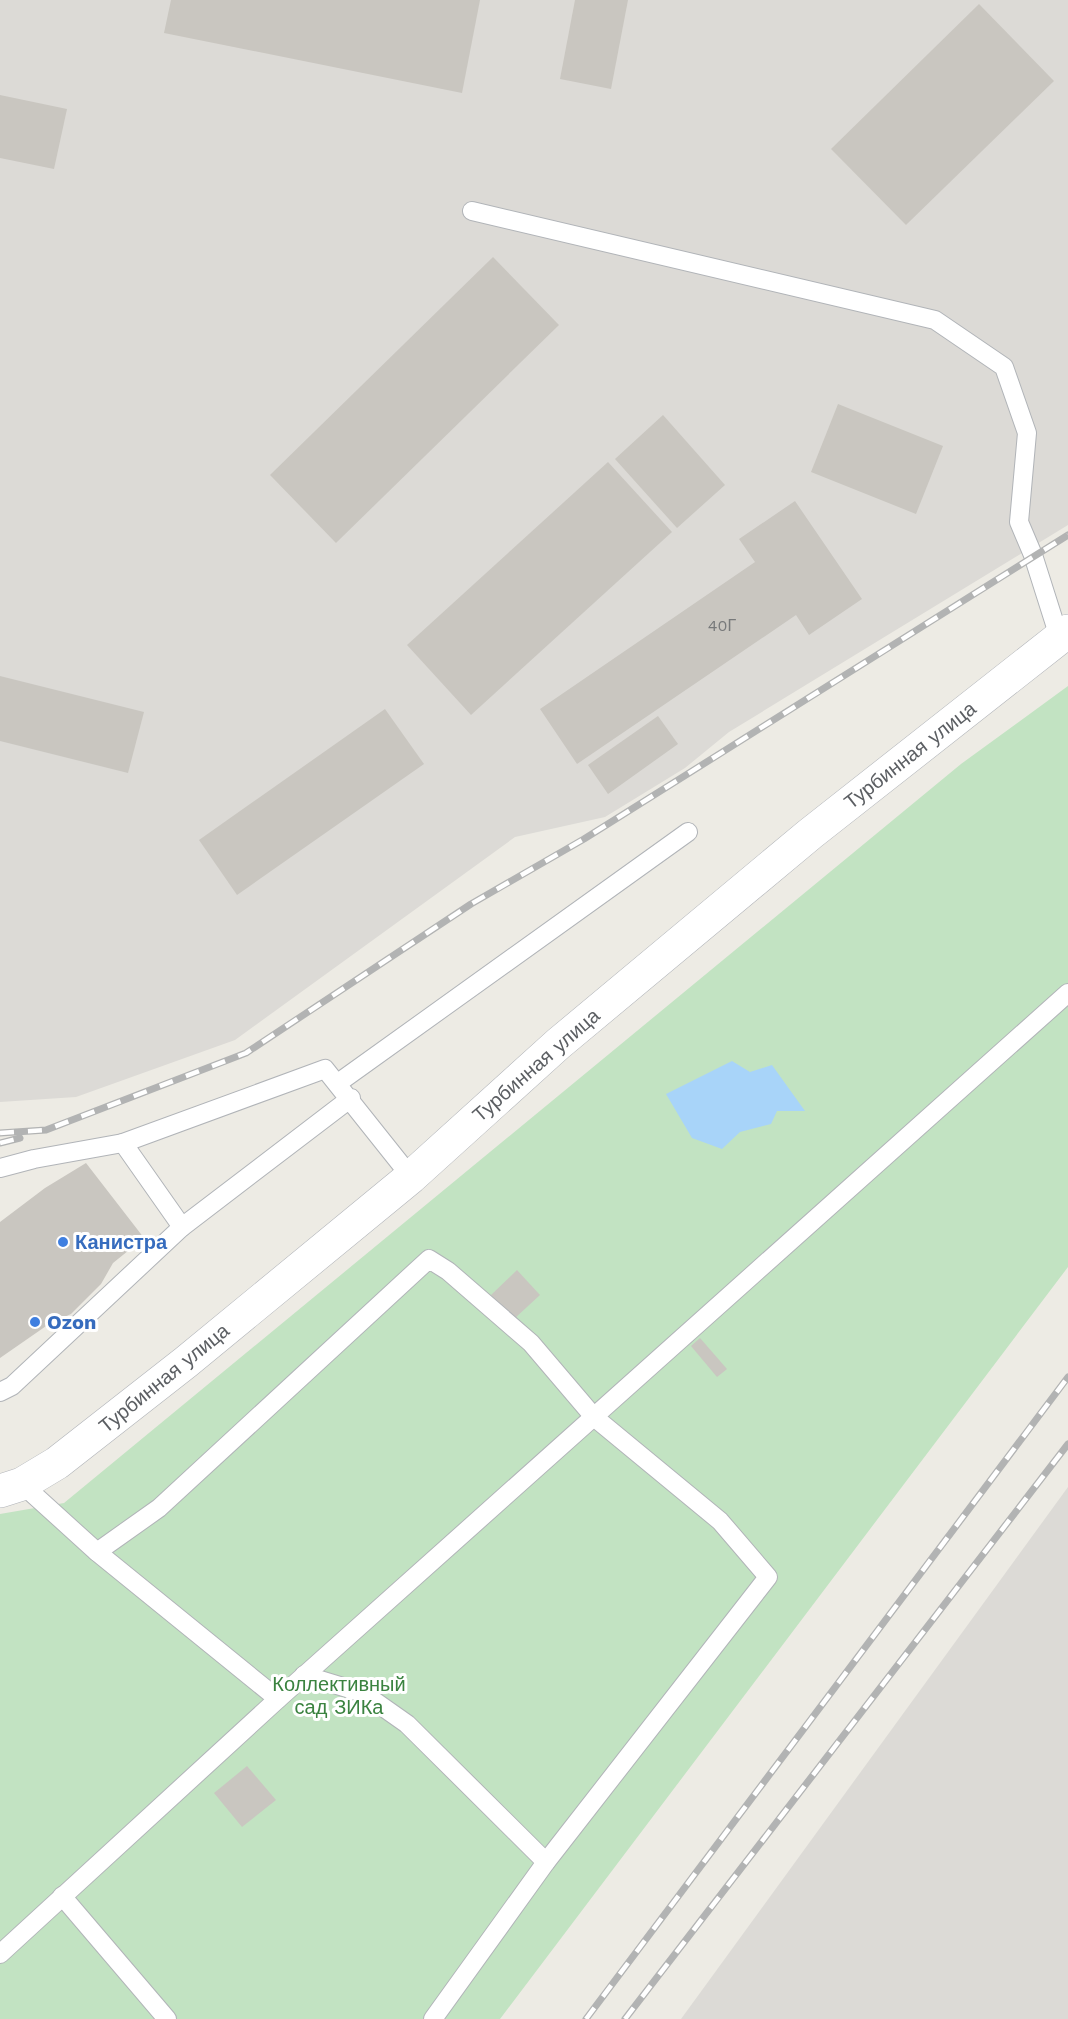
<svg xmlns="http://www.w3.org/2000/svg" width="1068" height="2019" viewBox="0 0 1068 2019" font-family="'Work Sans',sans-serif">
<style>
.industrial{fill:#dcdad6}
.green{fill:#c2e3c2}
.water{fill:#a8d4f9}
.building{fill:#c9c6c0}
.lines{fill:none;stroke-linecap:round;stroke-linejoin:round}
.service-casing{stroke:#b1b4b8;stroke-width:20}
.secondary-casing{stroke:#b0b3b8;stroke-width:34}
.service{stroke:#fff;stroke-width:18}
.secondary{stroke:#fff;stroke-width:33}
.rail-casing{stroke:#b2b3b3;stroke-width:7}
.rail{stroke:#fff;stroke-width:4.5;stroke-dasharray:14;stroke-linecap:butt}
.shop-dot{fill:#3f7fe0;stroke:#fff;stroke-width:2}
.labels{text-anchor:middle;stroke-width:6;stroke-linejoin:round;paint-order:stroke}
.number-label{font-size:16px;fill:#77797a}
.street-label{font-size:20px;fill:#5c5f63;stroke:#fff}
.shop-label{font-size:20px;font-weight:bold;fill:#366cbe;stroke:#fff;text-anchor:start}
.park-label{font-size:20px;fill:#3b8340;stroke:#fff}
</style>
<rect width="100%" height="100%" fill="#edebe4"/>
<g class="industrial">
<path d="M0 0H1068V525L729 732 685 768 605 817 515 837 235 1040 76 1097 0 1102Z"/>
<path d="M1068 1487V2019H681Z"/>
</g>
<path class="green" d="M1068 686V1267L500 2019H0V1514L64 1503 961 764Z"/>
<path class="water" d="M732 1061 750 1072 772 1065 805 1111H777L771 1124 740 1132 722 1149 692 1138 666 1094Z"/>
<g class="building">
<path d="M171 0H480L462 93 164 33Z"/>
<path d="M575 0H628L611 89 560 79Z"/>
<path d="M979 4 1054 81 906 225 831 149Z"/>
<path d="M0 95 67 109 54 169 0 158Z"/>
<path d="M493 257 559 325 336 543 270 475Z"/>
<path d="M838 404 943 446 916 514 811 472Z"/>
<path d="M663 415 725 485 677 528 615 459Z"/>
<path d="M608 462 672 532 471 715 407 645Z"/>
<path d="M795 501 862 599 809 635 796 615 577 764 540 709 755 562 739 539Z"/>
<path d="M0 676 144 712 128 773 0 741Z"/>
<path d="M385 709 424 764 237 895 199 840Z"/>
<path d="M658 716 678 744 608 794 588 765Z"/>
<path d="M86 1163 144 1238 113 1263 101 1284 71 1314 49 1324 0 1358V1222L45 1188Z"/>
<path d="M517 1270 540 1295 514 1319 491 1295Z"/>
<path d="M700 1338 727 1369 717 1377 691 1346Z"/>
<path d="M247 1766 276 1800 242 1827 214 1793Z"/>
</g>
<g class="lines">
<defs>
<g id="service">
<path d="M472 211 935 320 1004 367 1027 433 1019 522 1033 555 1059 637"/>
<path d="M338 1083 688 832"/>
<path d="M351 1098 182 1227 123 1143 325 1069 411 1177"/>
<path d="M0 1168 34 1159 123 1143"/>
<path d="M0 1392 12 1386 182 1227"/>
<path d="M22 1484 97 1552 278 1699"/>
<path d="M97 1552 159 1508 429 1259 448 1271 531 1343 594 1417 720 1521 768 1577 546 1862 433 2019"/>
<path d="M304 1675 363 1693 407 1724 546 1862"/>
<path d="M62 1896 167 2019"/>
<path d="M0 1954 278 1699 1068 993"/>
</g>
<path id="secondary" d="M0 1491 22 1484 57 1463 186 1362 411 1177 558 1044 810 834 1068 631"/>
</defs>
<use href="#service" class="service-casing"/>
<use href="#secondary" class="secondary-casing"/>
<use href="#service" class="service"/>
<use href="#secondary" class="secondary"/>
<defs>
<g id="rail">
<path d="M0 1133 46 1130 246 1053 471 904 584 839 1068 535"/>
<path d="M0 1143 20 1138"/>
<path d="M586 2019 1068 1377"/>
<path d="M625 2019 1068 1444"/>
</g>
</defs>
<use href="#rail" class="rail-casing"/>
<use href="#rail" class="rail"/>
</g>
<g class="shop-dot">
<circle cx="63" cy="1242" r="6"/>
<circle cx="35" cy="1322" r="6"/>
</g>
<g class="labels">
<g class="number-label">
<text x="722" y="631">40Г</text>
</g>
<g class="street-label">
<text transform="translate(910 755) rotate(-38)" y="7">Турбинная улица</text>
<text transform="translate(536 1065) rotate(-41)" y="7">Турбинная улица</text>
<text transform="translate(164 1378) rotate(-39)" y="7">Турбинная улица</text>
</g>
<g class="shop-label">
<text x="75" y="1249">Канистра</text>
<text x="47" y="1329">Ozon</text>
</g>
<g class="park-label">
<text x="339" y="1691">Коллективный<tspan x="339" dy="23">сад ЗИКа</tspan></text>
</g>
</g>
</svg>
